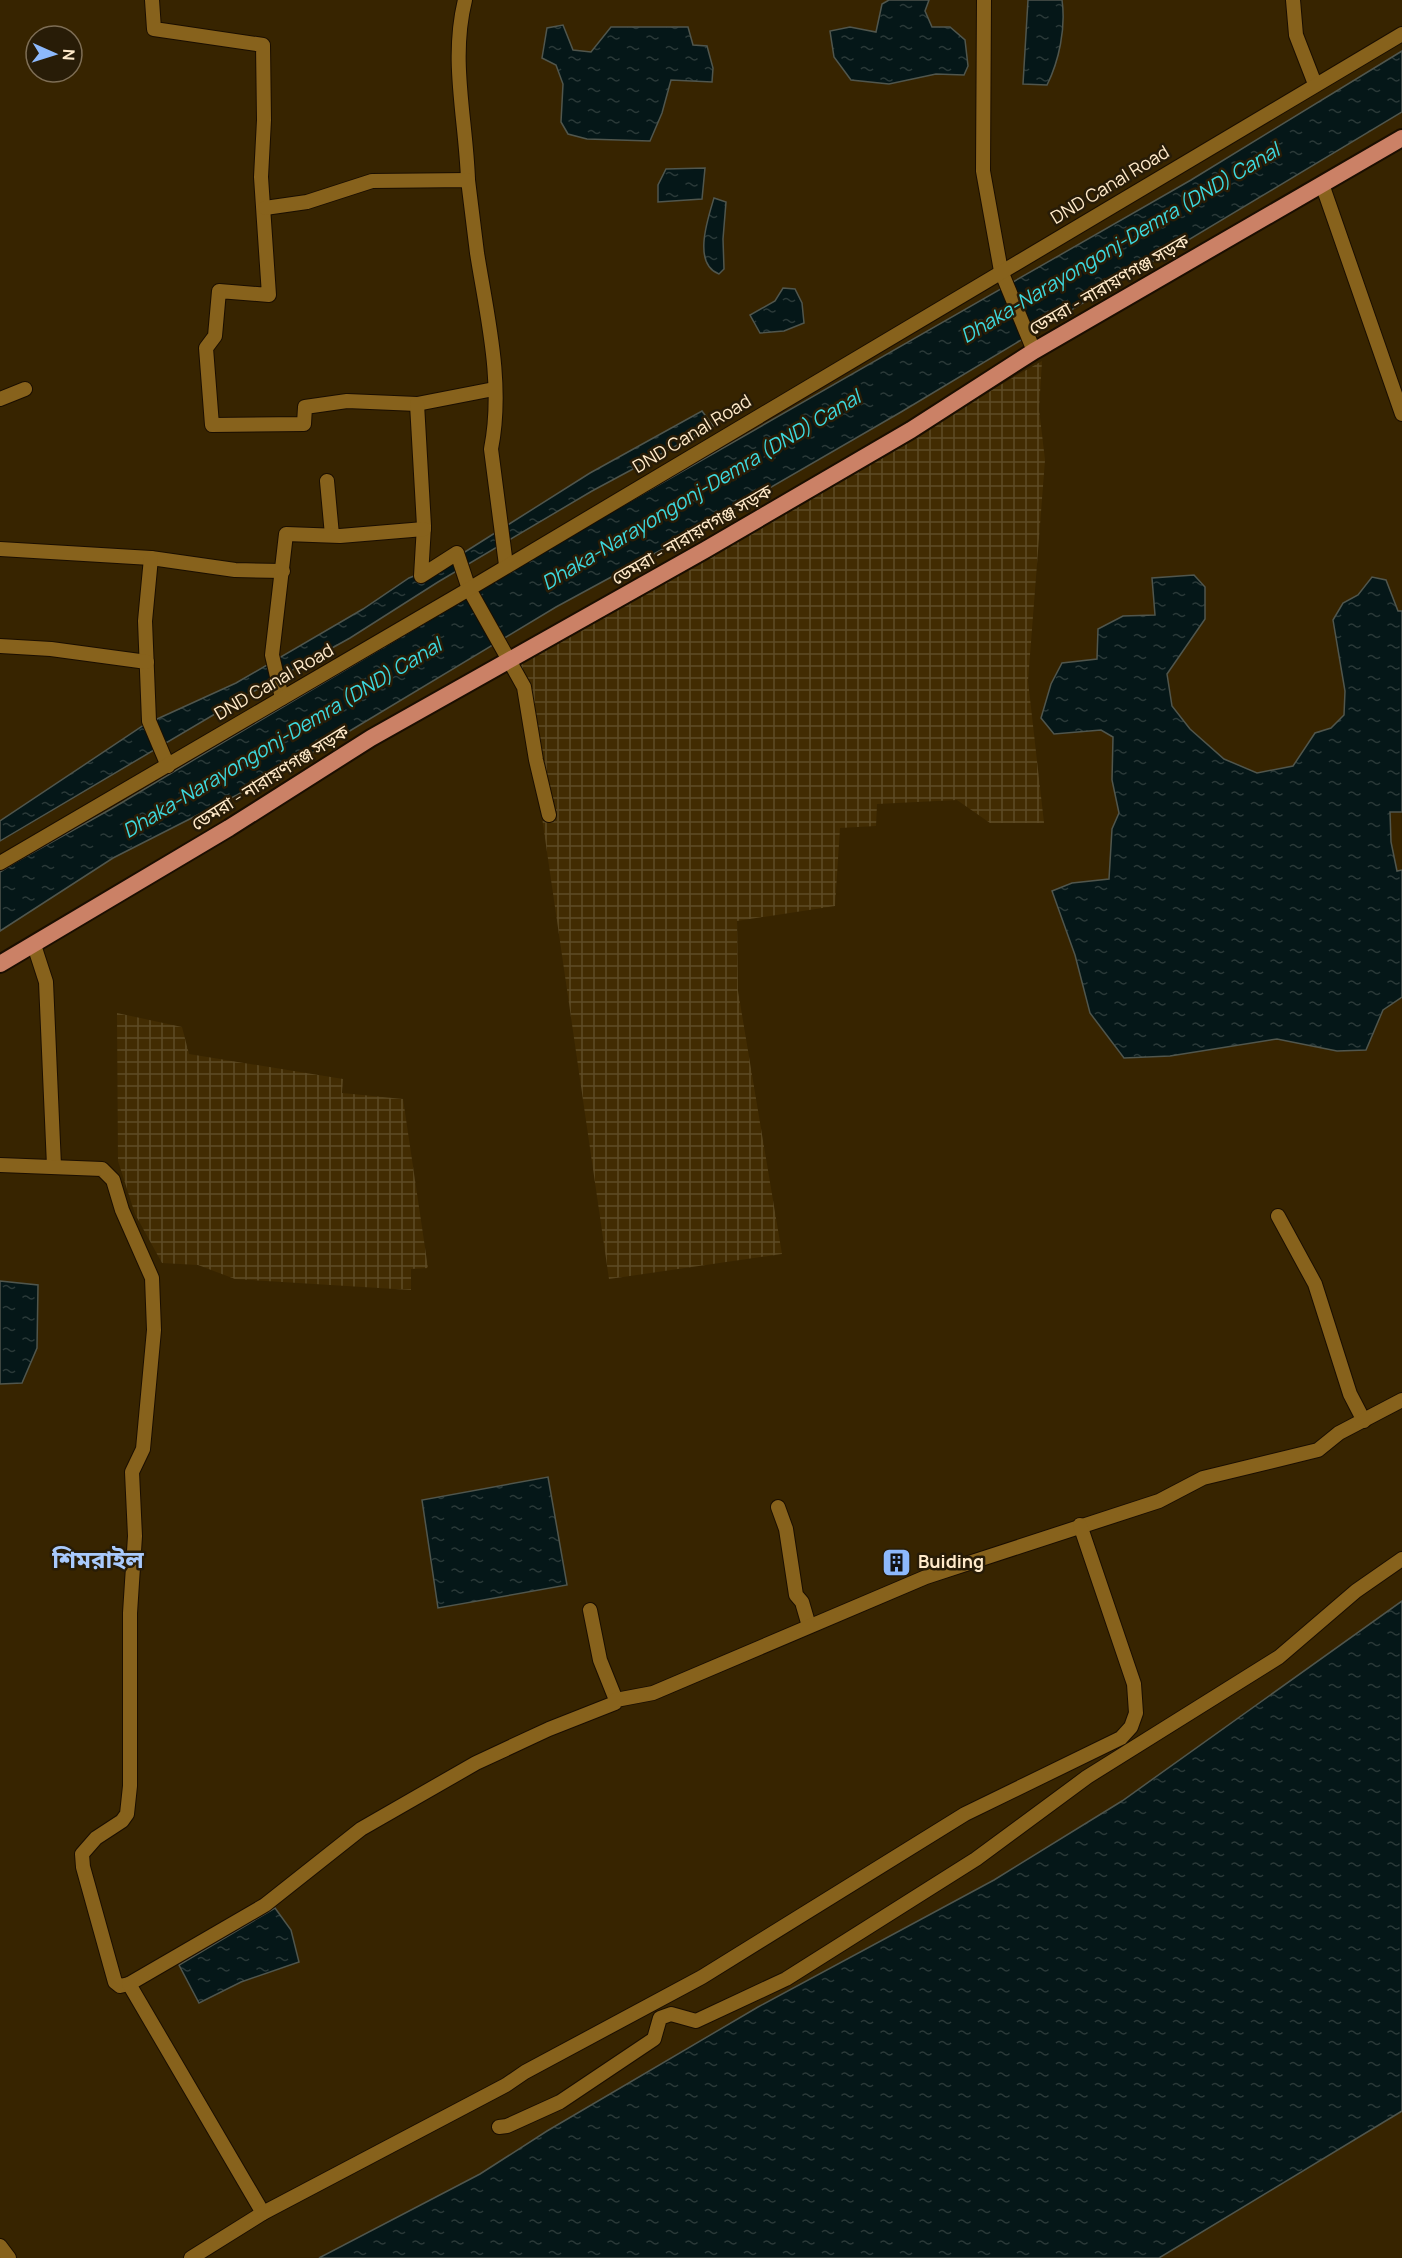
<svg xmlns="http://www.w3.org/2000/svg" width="1402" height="2258" viewBox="0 0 1402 2258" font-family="Manrope,'Noto Sans Bengali',sans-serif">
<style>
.industrial{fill:url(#industrial-grid)}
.water{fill:url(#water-ripples);stroke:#50564d;stroke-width:1.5}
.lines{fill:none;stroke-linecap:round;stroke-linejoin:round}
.minor-casing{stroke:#1a0e00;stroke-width:16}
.major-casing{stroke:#1a0e00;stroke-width:20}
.minor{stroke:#87621c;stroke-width:14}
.major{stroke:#cb8166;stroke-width:16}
.labels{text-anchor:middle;stroke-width:5;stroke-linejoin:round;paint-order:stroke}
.street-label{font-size:18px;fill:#ffeaca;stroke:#281c07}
.poi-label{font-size:18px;font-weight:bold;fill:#ffeaca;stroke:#281c07;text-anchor:start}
.water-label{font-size:20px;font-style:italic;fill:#3dd9df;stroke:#281c07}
.district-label{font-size:24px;font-weight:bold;fill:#a9cafd;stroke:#281c07}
</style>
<defs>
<pattern id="industrial-grid" width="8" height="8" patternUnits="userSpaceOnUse" patternTransform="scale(1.5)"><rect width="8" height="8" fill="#422c02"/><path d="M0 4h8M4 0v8" fill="none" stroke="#5e4b26"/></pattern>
<pattern id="water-ripples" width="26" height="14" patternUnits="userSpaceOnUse" patternTransform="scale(1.5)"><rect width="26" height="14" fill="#051718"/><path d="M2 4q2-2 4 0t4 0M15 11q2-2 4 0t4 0" fill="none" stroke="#2a3938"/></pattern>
</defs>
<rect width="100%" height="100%" fill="#372400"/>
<g class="industrial">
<path d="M1042 361 1039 409 1045 460 1028 681 1044 823H990L957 800 877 804 876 826 840 828 835 906 737 921 738 991 782 1254 609 1279 519 659 670 576Z"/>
<path d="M117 1013 182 1027 189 1054 343 1079 342 1093 403 1099 428 1268 411 1269V1290L235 1279 198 1265 162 1263 135 1214 118 1161Z"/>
</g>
<g class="water">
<path d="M889 0H929L925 11 932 27H950L965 40 968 66 964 75 936 74 889 84 851 80 834 57 830 31 850 27 876 32 882 4Z"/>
<path d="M1028 0H1062C1066 28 1059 61 1047 85L1023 84Z"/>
<path d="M563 25 573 50 591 52 611 27H688L693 45 707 46 713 68 712 82 671 80 662 113 650 141 587 139 568 134 561 122 563 84 556 65 542 58 547 28Z"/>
<path d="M1402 51V112L901 412 685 537 556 607 333 741 237 795 113 858 0 931V872L14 863 111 809 606 515 1191 180Z"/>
<path d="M705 168 702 199 658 202V185L666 169Z"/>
<path d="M714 198 726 202 723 239 724 269 719 274C692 264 708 218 714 198Z"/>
<path d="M783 288 795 289 802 303 804 323 784 331 760 333 750 315 775 301Z"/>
<path d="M702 411 713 426 592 491 438 582 350 638 242 698 0 841V821L144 725 236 683 363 609 409 578 449 562 590 473Z"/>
<path d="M1194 575 1205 587V619L1167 674 1172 706 1190 729 1224 759 1257 773 1293 766 1315 733 1331 728 1344 715 1345 691 1333 620 1343 603 1358 595 1372 577 1386 580 1398 611H1402V812H1390L1391 842 1397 871 1402 870V997L1383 1010 1366 1050 1337 1051 1277 1039 1170 1056 1124 1058 1090 1013 1075 955 1052 891 1072 883 1109 879 1112 829 1119 813 1112 780 1113 737 1101 730 1054 734 1041 718 1051 684 1062 663 1097 659 1098 629 1123 616 1155 615 1152 578Z"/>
<path d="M0 1281 38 1285 37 1348 22 1383 0 1384Z"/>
<path d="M548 1477 567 1585 438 1608 422 1500Z"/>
<path d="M1402 1601V2111L1159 2258H319L480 2174 547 2131 758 2007 994 1880 1122 1801Z"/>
<path d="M275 1908 291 1930 299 1962 241 1982 199 2003 179 1965Z"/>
</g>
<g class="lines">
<defs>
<g id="minor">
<path d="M152 0 154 29 263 45 264 120 261 177 269 295 219 291 215 336 206 348 212 425 304 424 305 407 347 401 417 404 494 389"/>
<path d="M465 0C450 60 466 119 468 180"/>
<path d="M984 0 983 171 1001 271 1034 351"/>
<path d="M1293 0 1296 35 1315 84"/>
<path d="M1322 184 1402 414"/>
<path d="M265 208 307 202 372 181 468 180C471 204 474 229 477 253 487 316 504 384 491 449L506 565"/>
<path d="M0 399 25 389"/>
<path d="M417 404 424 526 421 576 457 553 469 589 524 687 536 760 549 815"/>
<path d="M327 481 332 535"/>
<path d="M0 549 151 558 235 570 283 571"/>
<path d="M151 558 145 621 149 721 168 766"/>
<path d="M0 646 51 649 147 662"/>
<path d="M282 698 272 655 286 534 340 536 424 529"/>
<path d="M0 863 469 589 1402 34"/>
<path d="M34 945 46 982 54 1166"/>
<path d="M0 1165 102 1169 113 1180 122 1210 152 1278 154 1330 143 1449 132 1472 135 1536 130 1613V1786L127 1814 122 1821 96 1838 82 1854 83 1867 115 1982 120 1986 129 1984"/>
<path d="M1278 1216 1315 1284 1350 1394 1364 1421"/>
<path d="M778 1507 786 1529 796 1595 802 1602 809 1626"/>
<path d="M590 1610 600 1660 616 1700"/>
<path d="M499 2127 507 2126 560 2102 654 2039 660 2018 671 2014 696 2021 786 1979 976 1859 1087 1777 1279 1657 1356 1591 1402 1559"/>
<path d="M263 2213 129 1984 265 1905 361 1829 476 1763 549 1729 615 1703 616 1700 653 1693 926 1577 1159 1501 1203 1478 1318 1450 1339 1433 1402 1400"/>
<path d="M0 2246 9 2258"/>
<path d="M191 2258 263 2213 506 2085 525 2072 702 1977 965 1814 1121 1738 1131 1727 1136 1713 1134 1684 1080 1525"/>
</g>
<path id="major" d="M0 964 229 828 371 738 705 550 911 430 1034 351 1402 138"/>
</defs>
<use href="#minor" class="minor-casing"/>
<use href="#major" class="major-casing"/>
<use href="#minor" class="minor"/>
<use href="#major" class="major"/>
</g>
<defs>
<symbol id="building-square" viewBox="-11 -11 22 22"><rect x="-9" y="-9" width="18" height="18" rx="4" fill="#8db9fc" stroke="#281c07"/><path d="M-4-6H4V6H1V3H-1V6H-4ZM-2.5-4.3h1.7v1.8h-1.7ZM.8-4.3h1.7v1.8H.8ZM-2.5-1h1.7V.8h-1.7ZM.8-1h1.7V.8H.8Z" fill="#111"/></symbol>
</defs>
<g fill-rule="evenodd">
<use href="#building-square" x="880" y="1546" width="33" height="33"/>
</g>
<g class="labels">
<g class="street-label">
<text transform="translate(1110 185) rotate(-31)" y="6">DND Canal Road</text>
<text transform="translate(1109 285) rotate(-30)" y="6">ডেমরা - নারায়ণগঞ্জ সড়ক</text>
<text transform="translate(692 434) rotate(-31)" y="6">DND Canal Road</text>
<text transform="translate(692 535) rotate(-30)" y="6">ডেমরা - নারায়ণগঞ্জ সড়ক</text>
<text transform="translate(274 682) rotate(-30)" y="6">DND Canal Road</text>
<text transform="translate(270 778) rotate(-32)" y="6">ডেমরা - নারায়ণগঞ্জ সড়ক</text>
</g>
<g class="poi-label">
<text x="918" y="1568">Buiding</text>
</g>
<g class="water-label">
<text transform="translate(1120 243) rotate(-31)" y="7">Dhaka-Narayongonj-Demra (DND) Canal</text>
<text transform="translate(701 490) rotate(-31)" y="7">Dhaka-Narayongonj-Demra (DND) Canal</text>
<text transform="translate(282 738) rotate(-31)" y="7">Dhaka-Narayongonj-Demra (DND) Canal</text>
</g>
<g class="district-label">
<text x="98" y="1568">শিমরাইল</text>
</g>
</g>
<g transform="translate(54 54) rotate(93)"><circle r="28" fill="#281c07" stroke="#7e6e55" stroke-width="1.5"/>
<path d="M0-4.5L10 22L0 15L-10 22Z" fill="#8db9fc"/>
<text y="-9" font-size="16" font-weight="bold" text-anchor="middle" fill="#ffeaca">N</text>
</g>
</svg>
